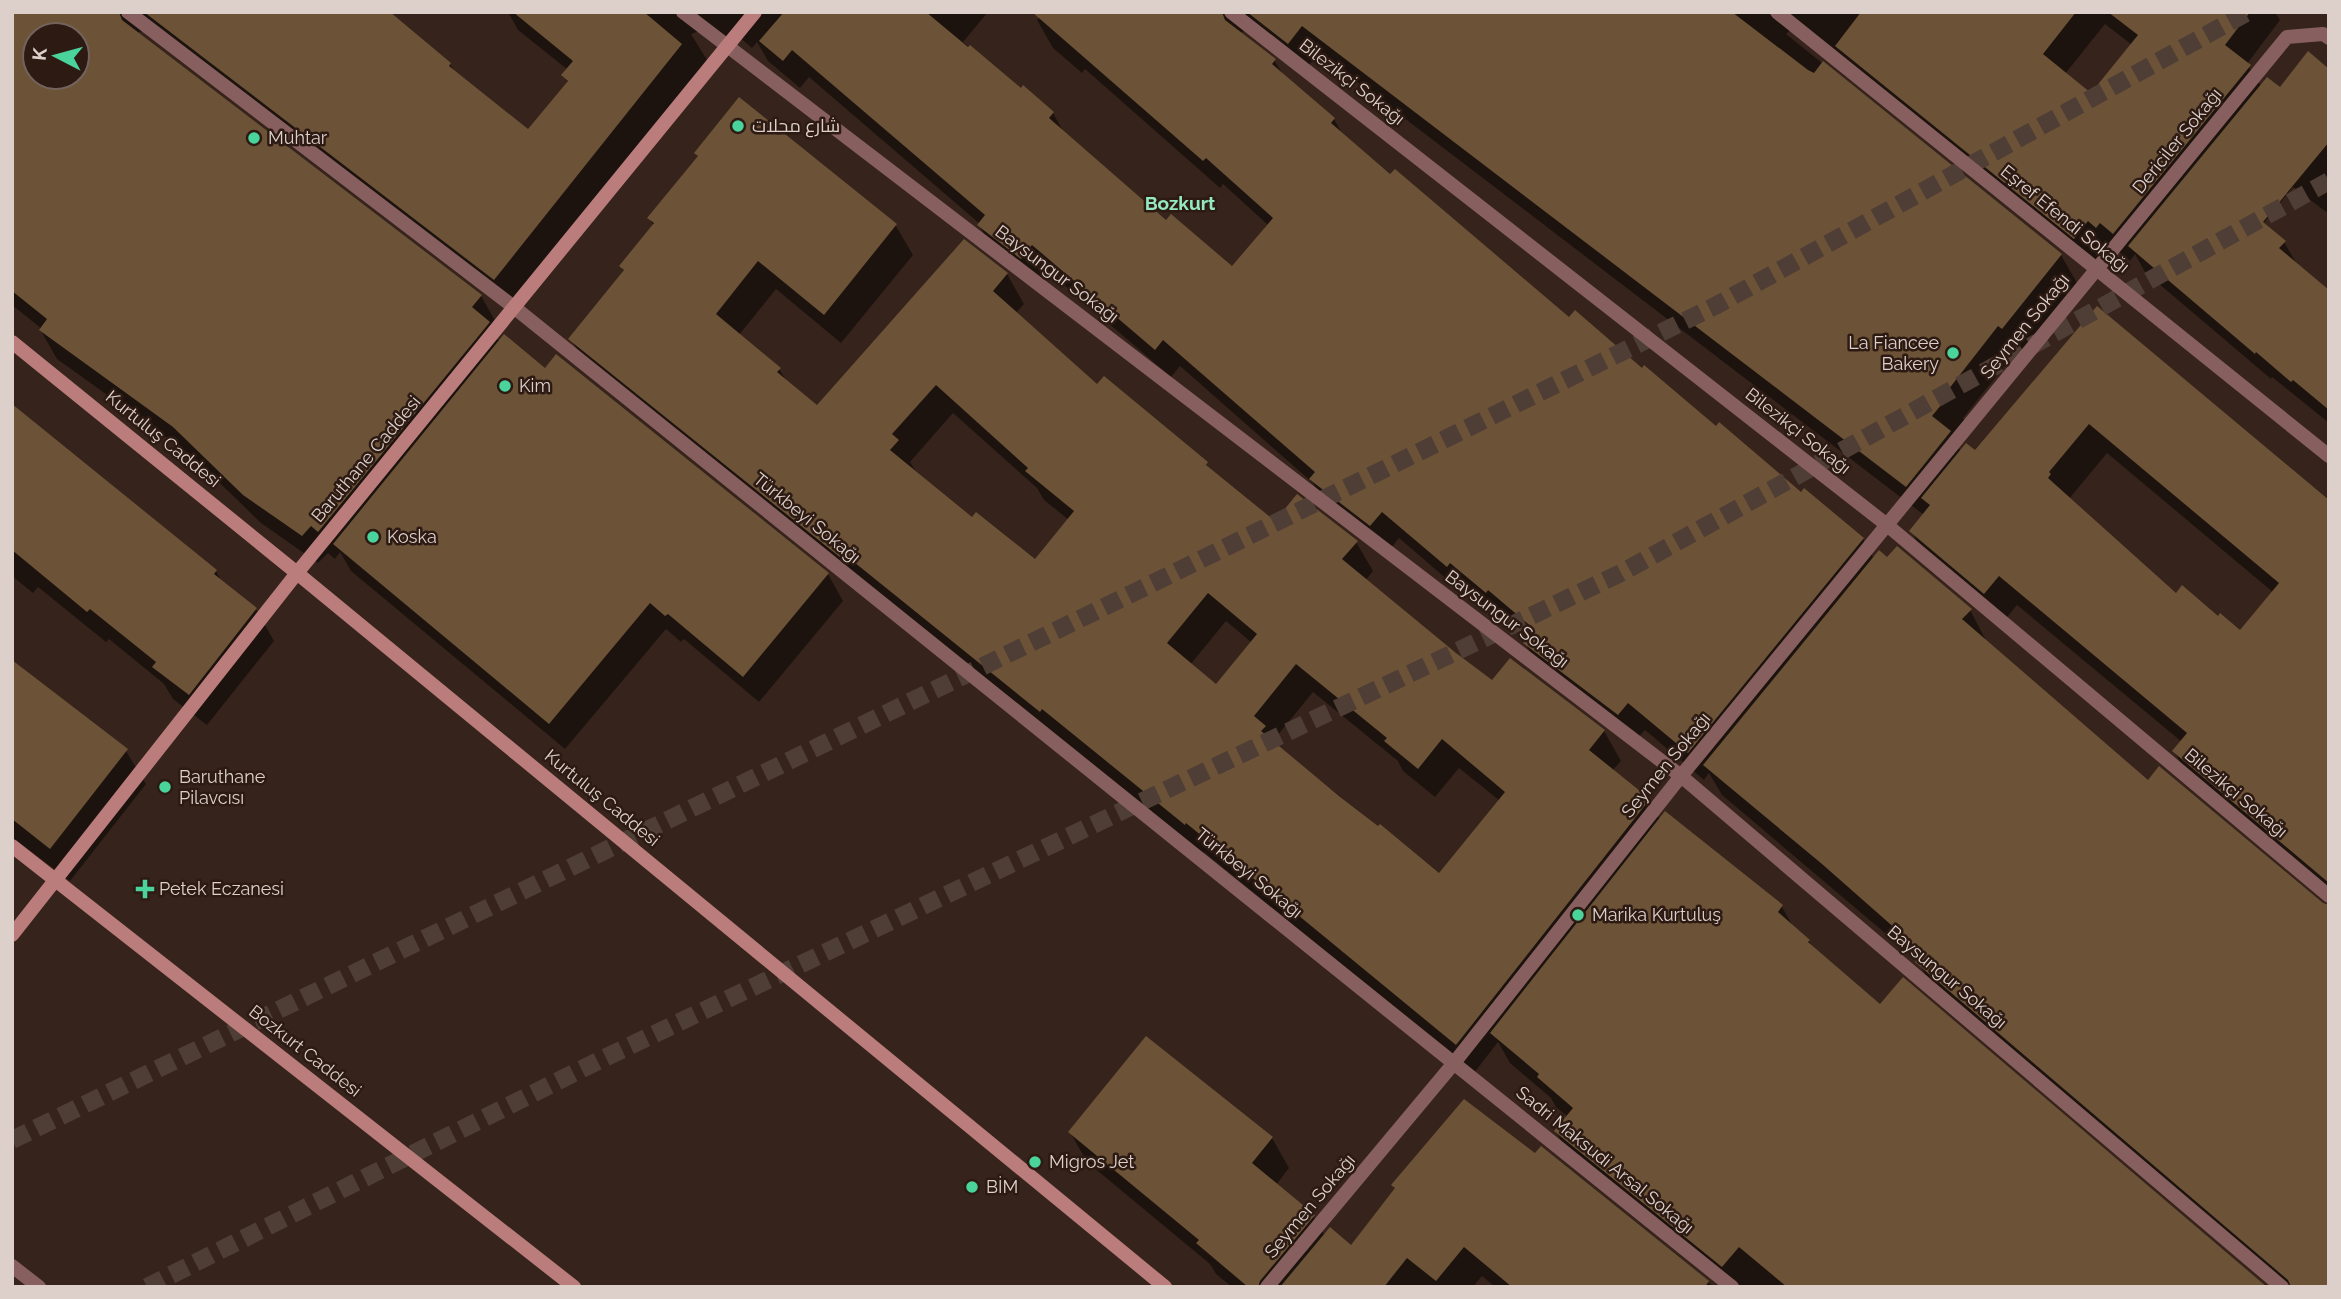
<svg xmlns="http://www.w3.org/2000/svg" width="2341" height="1299" viewBox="0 0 2341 1299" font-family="Raleway,Cairo,sans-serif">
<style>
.shadow{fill:#0007;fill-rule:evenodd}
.building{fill:#6c5236;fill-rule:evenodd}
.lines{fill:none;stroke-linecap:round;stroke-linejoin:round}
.primary-tunnel{stroke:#4f3e36;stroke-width:18;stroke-dasharray:18 9;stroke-linecap:butt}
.street{stroke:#875f5f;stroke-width:14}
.secondary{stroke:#bb7d7c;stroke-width:14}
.poi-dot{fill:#4ad49c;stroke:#2c1a13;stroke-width:2.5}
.labels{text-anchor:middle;stroke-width:5;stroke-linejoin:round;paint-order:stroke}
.street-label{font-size:18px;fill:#ddd0cb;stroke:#2c1a13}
.poi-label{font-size:18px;fill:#ddd0cb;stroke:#2c1a13;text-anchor:start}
.neighbourhood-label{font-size:19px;font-weight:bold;fill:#95e9c0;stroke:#2c1a13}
</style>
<rect width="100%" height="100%" fill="#36241c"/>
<g class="shadow">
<path d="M12 12H387L450 64 455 73 528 132 568 83 563 75 568 70 518 30 508 12H988L963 42 1021 90 1023 88 1053 113 1064 133 1166 222 1233 269 1269 226 1223 184 1220 188 1085 69 1082 73 1053 48 1037 20 1044 12H2275L2280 20 2247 64 2261 86 2280 89 2329 71V214L2293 187 2263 224 2284 242 2298 266 2329 292V423L2272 377 2271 379 2145 272 2135 254 2130 261 2117 250 2113 255 2105 248 2091 265 1791 30 1786 34 2061 255 2077 283 2018 356 2015 353 1963 418 1966 422 1953 438 1961 452 1975 453 2097 309 2329 502V897L2191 782 2174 751 2182 742 2017 605 2002 623 1929 561 1911 531 1924 515 1319 53 1304 71 1245 30 1240 34 1274 60 1284 76 1334 119 1344 137 1569 320 1642 370 1801 494 1863 539 1874 559 1970 610 2329 1287H2280L1935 993 1918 961 1722 795 1709 773 1704 780 1645 730 1634 742 1541 671 1525 643 1529 637 1505 617 1502 620 1467 590 1464 594 1399 538 1387 553 1327 507 1313 483 1180 366 1171 377 1049 272 1038 286 995 253 979 225 980 224 809 77 800 88 768 61 757 42 752 48 731 30 721 43 702 30 691 34 707 60 511 307 145 30 137 33 481 296 497 324 492 330 500 343 545 370 828 574 843 601 759 702 684 639 681 642 666 629 565 749 351 571 340 552 335 559 328 553 318 563 261 523 191 455 57 359 41 331 42 329 12 305ZM2105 24 2132 45 2092 95 2065 74ZM35 35H77V77H35ZM2107 453 2274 593 2240 633 2176 595 2069 499Z"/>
<path d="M739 100 896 226 913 255 841 343 776 289 739 335 779 369 788 383 817 408 964 242 1007 274 1024 304 1015 314 1097 387 1206 464 1210 471 1275 523 1356 542 1373 571 1365 581 1492 683 1604 731 1621 761 1612 771 1649 800 1660 820 1782 907 1794 928 1809 941 1814 950 1881 1006 2264 1287H1729L1573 1162 1556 1132 1568 1117 1556 1107 1551 1098 1510 1063 1498 1042 1474 1073 1204 852 1203 853 588 368 571 339 625 273 621 266 654 226 649 218 699 158 696 153ZM953 413 1037 488 1044 500 1069 520 1035 562 972 520 915 470 910 462ZM1226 621 1252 643 1216 687 1190 665ZM1313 692 1398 761 1403 771 1435 797 1459 768 1500 801 1440 875 1275 745 1273 741Z"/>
<path d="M12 406 216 571 223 584 256 609 274 641 207 725 173 699 164 684 109 639 106 642 38 587 33 593 12 576Z"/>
<path d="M12 663 126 751 146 784 70 881 12 837Z"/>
<path d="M1070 1132 1272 1138 1289 1168 1276 1185 1313 1216 1325 1236 1351 1247 1396 1190 1393 1185 1535 1156 1542 1148 1714 1287H1495L1482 1276 1473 1287H1232L1216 1274 1210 1264 1087 1162Z"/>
</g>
<g class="building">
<path d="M12 12H119L122 20 482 295 472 307 490 322 318 532 311 526 302 536 243 495 173 427 39 330 47 319 12 291ZM35 35H77V77H35Z"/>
<path d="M144 12H390L451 63 449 66 528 129 568 81 561 75 573 61 513 12H644L682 44 494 280Z"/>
<path d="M784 12H926L968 47 970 45 1021 88 1023 85 1054 112 1049 118 1166 220 1171 214 1232 266 1273 218 1206 158 1203 161 1032 12H1222L1225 20 1276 59 1272 64 1335 118 1331 123 1390 174 1395 169 1569 317 1575 310 1642 368 1644 365 1716 426 1719 422 1801 492 1804 488 1864 538 1688 753 1628 703 1618 715 1523 643 1534 629 1488 590 1486 593 1450 563 1447 567 1382 512 1370 526 1309 479 1315 472 1163 340 1155 350 1032 245 1021 259 977 225 985 215 792 50 783 61 759 41Z"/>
<path d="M1247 12H1732L1808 70 1814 73 1823 61 2062 254 2002 329 1998 326 1948 390 1951 393 1932 416 1951 431 1906 487 1302 26 1288 44Z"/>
<path d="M1861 12H2076L2043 54 2091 93 2138 35 2108 12H2250L2225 45 2251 65 2113 234 2100 223 2096 228 2088 221 2074 239 1835 46Z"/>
<path d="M2308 51 2329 69V142L2263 222 2286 241 2279 248 2329 290V410L2293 380 2291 382 2256 352 2255 354 2128 246 2267 77 2280 87Z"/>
<path d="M739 97 897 224 824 315 758 261 716 314 781 368 777 372 817 405 964 239 1008 273 993 291 1097 384 1104 376 1208 462 1206 465 1275 521 1297 494 1358 541 1342 559 1456 653 1492 680 1510 658 1605 730 1589 750 1650 799 1456 1045 1186 823 1185 825 1042 709 1040 712 844 554 841 558 568 339 624 270 619 266 654 223 647 218 698 156 694 153ZM936 385 1028 468 1025 471 1074 511 1035 559 976 512 972 517 890 450 899 440 892 434ZM1208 593 1257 634 1216 684 1167 643ZM1296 664 1387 738 1384 741 1418 769 1442 739 1505 792 1439 873 1380 824 1378 826 1339 796 1261 731 1266 726 1254 716Z"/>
<path d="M2097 306 2329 500V883L2172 751 2187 733 1999 576 1984 594 1909 531 1930 505 1921 498 1966 443 1975 450ZM2089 424 2279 583 2240 630 2220 613 2218 616 2182 585 2176 593 2048 478 2051 474 2049 472Z"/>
<path d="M504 334 545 368 556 354 829 573 743 677 668 614 665 616 650 603 549 724 333 544Z"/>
<path d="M12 404 217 570 214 574 257 608 189 695 152 667 156 662 90 609 87 612 12 550Z"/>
<path d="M1897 546 1972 609 1962 619 2148 780 2159 766 2323 903 2329 905V1287H2291L2288 1280 1915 962 1923 953 1822 864 1703 765 1879 550 1887 557Z"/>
<path d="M12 660 128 749 50 849 12 819Z"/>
<path d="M1665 811 1783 905 1778 912 1810 940 1808 942 1880 1004 1903 977 2267 1287H1787L1739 1247 1722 1267 1554 1131 1573 1108 1537 1077 1539 1074 1490 1033Z"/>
<path d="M1146 1036 1273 1137 1252 1163 1315 1215 1260 1281 1258 1287H1248L1196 1243 1199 1240 1068 1132Z"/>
<path d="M1464 1099 1535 1153 1541 1146 1709 1281 1705 1287H1512L1464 1247 1436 1281 1407 1258 1384 1287H1280L1330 1227 1351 1245 1395 1188 1391 1185Z"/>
</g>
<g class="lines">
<g class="primary-tunnel">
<path d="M12 1140 1135 592 1715 306 2248 12"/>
<path d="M147 1287 600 1060 1621 573 2329 181"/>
</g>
<g class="street">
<path d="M128 12 515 308 1732 1287"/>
<path d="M683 12 1681 776 2282 1287"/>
<path d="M1231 12 1887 525 2329 896"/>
<path d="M1777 12 2329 456"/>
<path d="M12 1266 39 1287"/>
<path d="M1267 1287 1454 1063 1681 776 2287 37 2323 34 2329 38"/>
</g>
<g class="secondary">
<path d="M12 342 297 573 1165 1287"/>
<path d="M12 846 574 1287"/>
<path d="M12 935 297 573 755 12"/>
</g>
</g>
<g class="poi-dot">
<circle cx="738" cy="126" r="7"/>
<circle cx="254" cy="138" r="7"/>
<circle cx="1953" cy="353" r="7"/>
<circle cx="505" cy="386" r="7"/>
<circle cx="373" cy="537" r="7"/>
<circle cx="165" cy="787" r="7"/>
<path d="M141.5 878.5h7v7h7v7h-7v7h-7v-7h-7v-7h7z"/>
<circle cx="1578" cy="915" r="7"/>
<circle cx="1035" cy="1162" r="7"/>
<circle cx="972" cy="1187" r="7"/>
</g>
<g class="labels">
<g class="street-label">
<text transform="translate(1352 82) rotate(38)" y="6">Bilezikçi Sokağı</text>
<text transform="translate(2177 141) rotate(-51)" y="6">Dericiler Sokağı</text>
<text transform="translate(2065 219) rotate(39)" y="6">Eşref Efendi Sokağı</text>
<text transform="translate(1057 274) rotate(37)" y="6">Baysungur Sokağı</text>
<text transform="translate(2025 326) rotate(-51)" y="6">Seymen Sokağı</text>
<text transform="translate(1798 431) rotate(38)" y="6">Bilezikçi Sokağı</text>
<text transform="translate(163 439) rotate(39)" y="6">Kurtuluş Caddesi</text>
<text transform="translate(366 459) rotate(-50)" y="6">Baruthane Caddesi</text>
<text transform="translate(807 518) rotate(39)" y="6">Türkbeyi Sokağı</text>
<text transform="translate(1507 619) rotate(37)" y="6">Baysungur Sokağı</text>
<text transform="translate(1666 765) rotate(-51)" y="6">Seymen Sokağı</text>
<text transform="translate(2236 793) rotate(40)" y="6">Bilezikçi Sokağı</text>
<text transform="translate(602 798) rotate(39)" y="6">Kurtuluş Caddesi</text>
<text transform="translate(1249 873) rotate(39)" y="6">Türkbeyi Sokağı</text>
<text transform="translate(1947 977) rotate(40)" y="6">Baysungur Sokağı</text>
<text transform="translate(305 1051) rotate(38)" y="6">Bozkurt Caddesi</text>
<text transform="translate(1605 1160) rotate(39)" y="6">Sadri Maksudi Arsal Sokağı</text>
<text transform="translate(1310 1206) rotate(-50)" y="6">Seymen Sokağı</text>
</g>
<g class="poi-label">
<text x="752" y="132">شارع محلات</text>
<text x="268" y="144">Muhtar</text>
<text x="1939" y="349" text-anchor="end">La Fiancee<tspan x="1939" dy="21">Bakery</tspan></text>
<text x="519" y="392">Kim</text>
<text x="387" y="543">Koska</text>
<text x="179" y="783">Baruthane<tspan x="179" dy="21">Pilavcısı</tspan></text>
<text x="159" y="895">Petek Eczanesi</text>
<text x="1592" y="921">Marika Kurtuluş</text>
<text x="1049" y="1168">Migros Jet</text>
<text x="986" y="1193">BİM</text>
</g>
<g class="neighbourhood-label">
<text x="1180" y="210">Bozkurt</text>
</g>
</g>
<rect width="2341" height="1299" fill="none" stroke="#ddd0cb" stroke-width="28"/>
<g transform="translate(56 56) rotate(276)"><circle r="33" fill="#2c1a13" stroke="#73635d" stroke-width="2"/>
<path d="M0-5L12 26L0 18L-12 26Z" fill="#4ad49c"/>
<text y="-10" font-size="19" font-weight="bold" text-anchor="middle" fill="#ddd0cb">K</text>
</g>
</svg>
